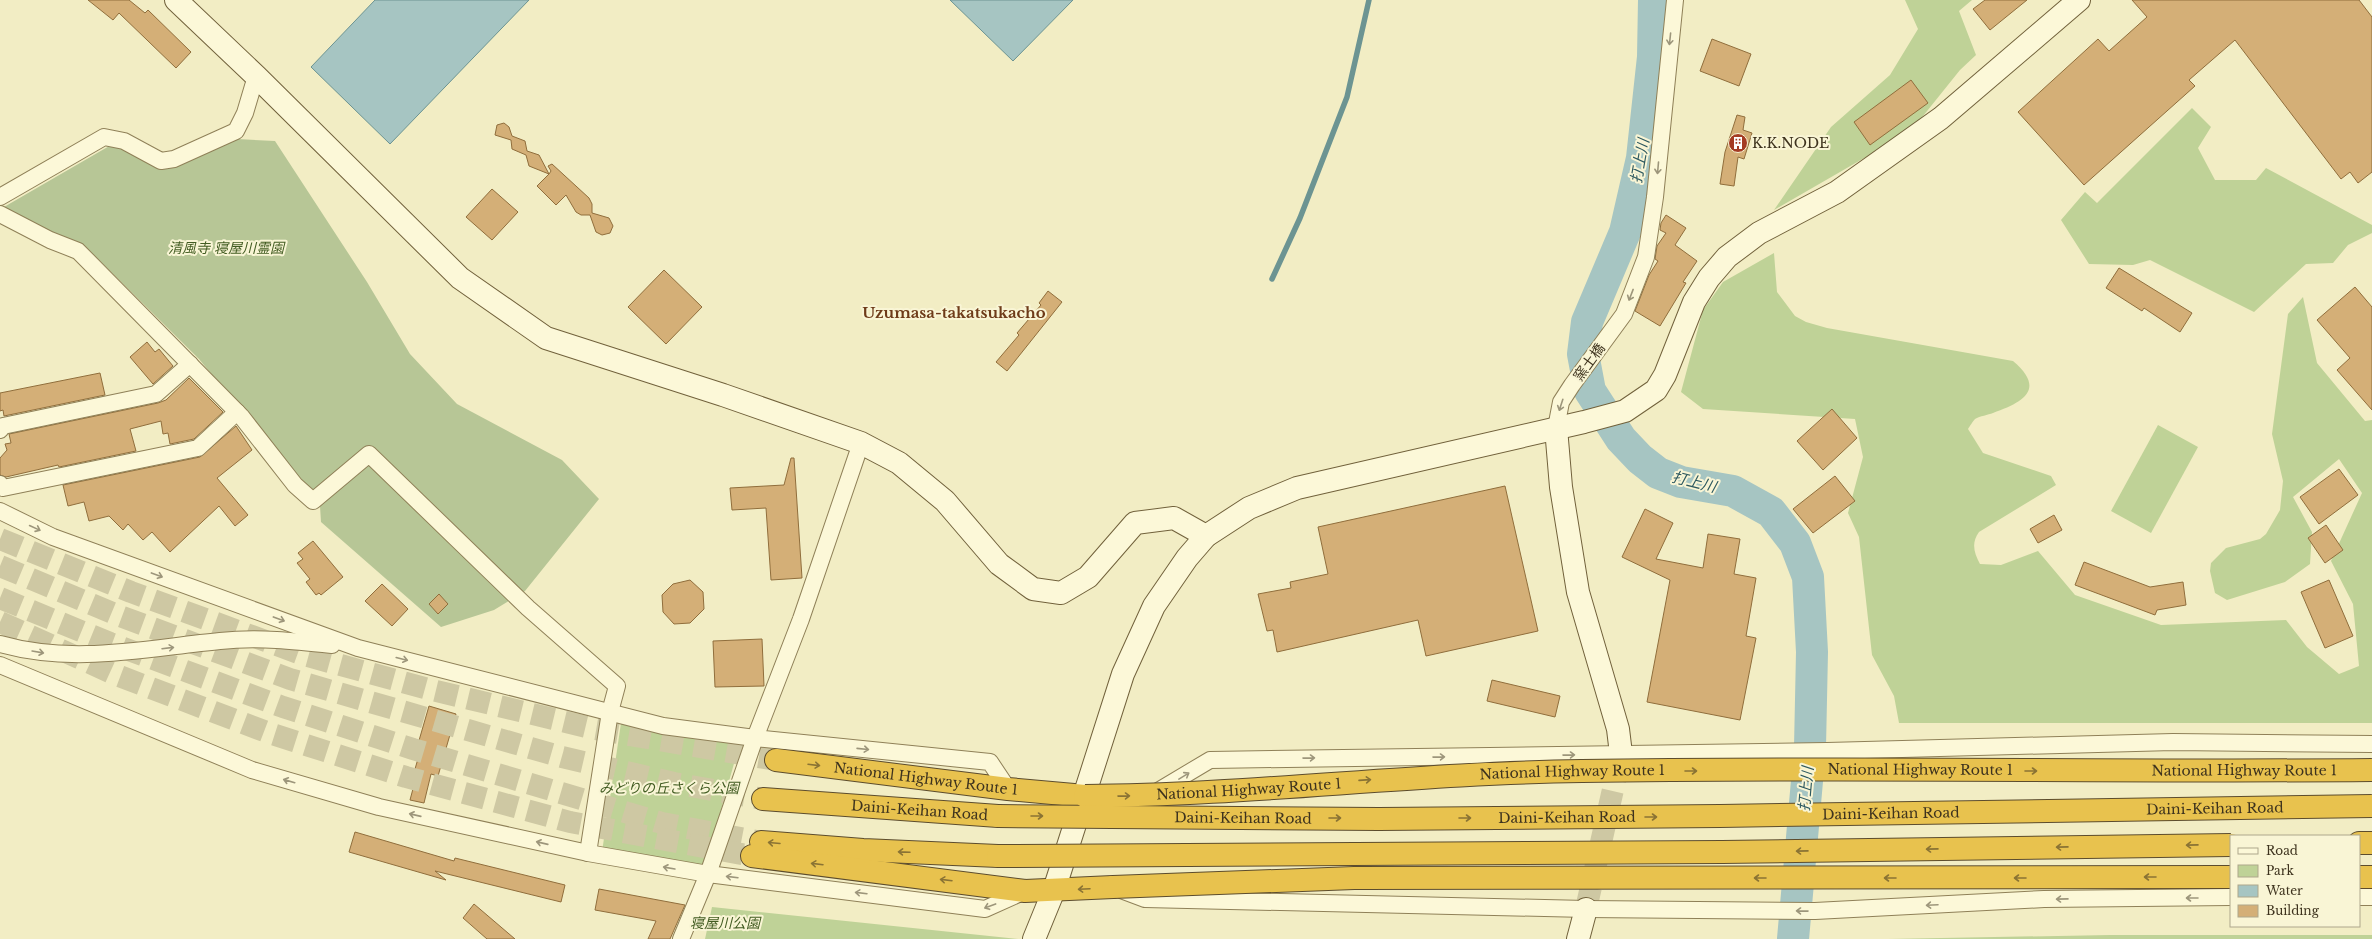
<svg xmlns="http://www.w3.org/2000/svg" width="2372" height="939" viewBox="0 0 2372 939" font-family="'Libre Baskerville','Noto Sans JP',serif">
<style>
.green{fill:#bfd297}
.cemetery{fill:#b7c696}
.water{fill:#a6c5c2;stroke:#6c9492}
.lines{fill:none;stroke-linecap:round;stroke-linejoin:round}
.stream{stroke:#6c9492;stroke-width:5.5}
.river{stroke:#a6c5c2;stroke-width:32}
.building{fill:#d4af77;stroke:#906e3c}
.secondary-tunnel{stroke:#cec8a3;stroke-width:22;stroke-dasharray:22 11;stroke-linecap:butt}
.highway-tunnel{stroke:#cec8a3;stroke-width:22;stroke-dasharray:22 11;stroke-linecap:butt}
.street-casing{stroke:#8f8058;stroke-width:18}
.secondary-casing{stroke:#71613b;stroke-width:24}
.highway-casing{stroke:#5c4c2d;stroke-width:24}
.street{stroke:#fcf8d8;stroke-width:16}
.secondary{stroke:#fcf8d8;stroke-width:22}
.highway{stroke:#e8c24e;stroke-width:22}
.highway-bridge-casing{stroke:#5c4c2d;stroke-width:24;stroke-linecap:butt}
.highway-bridge{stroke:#e8c24e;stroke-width:22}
.oneway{stroke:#9d967b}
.oneway2{stroke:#8a7334}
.labels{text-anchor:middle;stroke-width:4;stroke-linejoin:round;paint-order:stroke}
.poi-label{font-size:14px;fill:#3e331e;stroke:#f9f5d5;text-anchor:start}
.park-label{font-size:14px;font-style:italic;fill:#425c22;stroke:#f9f5d5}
.street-label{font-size:14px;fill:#3e331e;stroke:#f9f5d5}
.water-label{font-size:15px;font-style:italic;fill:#2c585f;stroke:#f9f5d5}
.neighbourhood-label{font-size:15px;font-weight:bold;fill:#6e3b19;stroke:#f9f5d5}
</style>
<rect width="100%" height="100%" fill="#f2edc4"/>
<g class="green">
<path d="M1905 0H1972L1959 11 1976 55 1960 70 1911 131 1774 210 1831 127 1890 75 1918 29Z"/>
<path d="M2192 108 2211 127 2198 148 2215 180H2256L2266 168 2372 225V233L2348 245 2333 263 2306 264 2254 312 2150 260 2133 265 2089 264 2061 220 2085 192 2097 203Z"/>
<path d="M1774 253 1777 292 1795 316 1806 322 1827 328 2013 361C2046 389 2024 402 1993 413 1988 415 1980 416 1975 419 1973 421 1970 426 1968 429L1983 453 2051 476 2056 485 1979 532C1971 543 1974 553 1980 564L2001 565 2038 551 2075 595 2161 625 2286 620 2307 647 2339 674 2359 666 2353 604 2331 561 2362 493 2339 459 2293 497 2312 532 2310 564 2285 582 2227 600 2215 593 2210 571 2211 563 2226 548 2260 539 2266 534 2280 510 2283 481 2272 434 2288 314 2303 297 2317 363 2365 421 2372 420V723H1899L1894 696 1872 655 1859 537 1848 513 1863 457 1855 419 1703 409 1681 392 1703 310 1723 282Z"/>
<path d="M2158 425 2198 447 2151 533 2111 511Z"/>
<path d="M621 723 740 742 702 878 602 852Z"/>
<path d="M712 907 1018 939H705Z"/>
<path d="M2110 935H2372V939H1888Z"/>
</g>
<path class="cemetery" d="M237 139 275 141 367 282 410 354 457 404 562 460 599 499 525 591 494 610 441 627 321 522 320 506 199 359 86 247 37 225 4 207 111 145 164 165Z"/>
<g class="water">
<path d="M375 0H529L390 144 311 67Z"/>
<path d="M950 0H1073L1013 61Z"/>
</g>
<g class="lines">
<path class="stream" d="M1272 279 1300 218 1347 97 1369 0"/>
<path class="river" d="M1654 0 1653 57 1642 158 1625 232 1587 322 1583 354 1590 391 1621 439 1640 459 1658 473 1681 482 1733 491 1771 512 1795 543 1808 577 1812 652 1810 747 1793 939"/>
</g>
<g class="building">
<path d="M88 0H129L145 13 148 10 191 52 176 68 119 13 113 20Z"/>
<path d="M1985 0H2027L1990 30 1973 9Z"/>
<path d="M2132 0H2359L2372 17V172L2358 183 2350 172 2341 179 2235 40 2189 80 2195 86 2084 185 2018 112 2098 39 2109 51 2147 17Z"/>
<path d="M1712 39 1751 54 1739 86 1700 71Z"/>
<path d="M1911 80 1928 103 1870 145 1854 122Z"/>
<path d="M1737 115 1745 117 1743 130 1752 133 1744 159 1738 157 1734 186 1720 184 1725 152Z"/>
<path d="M504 123 509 127 512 136 525 141 527 151 539 155 549 174 551 171 548 166 552 164 589 198 592 204V213L609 218 613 226 610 233 602 235 596 232 590 215H581L576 212 566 195 556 205 537 186 549 174 529 166 526 155 512 149 511 140 495 135 497 125Z"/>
<path d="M492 189 518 212 492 240 466 217Z"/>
<path d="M1666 215 1686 228 1675 245 1697 261 1683 282 1686 283 1660 326 1635 311 1649 275 1658 261 1655 259 1657 246 1666 233 1660 230 1661 223Z"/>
<path d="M2119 268 2192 313 2180 332 2144 308 2142 311 2106 288Z"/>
<path d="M664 270 702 307 666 344 628 307Z"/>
<path d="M2355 287 2372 307V410L2337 370 2350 358 2317 320Z"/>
<path d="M1048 291 1062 302 1007 371 996 362 1019 335 1017 333 1041 305 1039 303Z"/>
<path d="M147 342 155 352 159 349 173 366 153 384 130 357Z"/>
<path d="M100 373 105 395 4 416 3 410 0 411V393Z"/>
<path d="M189 378 223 412 194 439 170 444 168 433 163 434 161 421 130 429 136 451 59 467 58 465 6 477 0 475V458L7 450 5 444 11 443 9 434 158 403 166 400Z"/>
<path d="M1832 409 1857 438 1823 470 1797 441Z"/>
<path d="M236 426 252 450 217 478 248 515 235 526 219 506 170 552 152 532 143 540 128 524 123 530 109 516 89 521 84 502 68 506 63 485 200 457Z"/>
<path d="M791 458H794L802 578 771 580 766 508 732 510 730 488 784 485Z"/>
<path d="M2339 469 2358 495 2319 524 2300 497Z"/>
<path d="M1835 476 1855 501 1813 533 1793 509Z"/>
<path d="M1505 486 1538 631 1426 656 1418 620 1277 652 1273 630 1267 631 1258 594 1291 588 1290 582 1328 574 1318 527Z"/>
<path d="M1645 509 1673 523 1656 559 1703 568 1708 534 1740 539 1734 574 1756 578 1746 636 1756 638 1740 720 1647 702 1670 580 1622 557Z"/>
<path d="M2054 515 2062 530 2038 543 2030 529Z"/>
<path d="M2326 525 2343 550 2325 563 2308 538Z"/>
<path d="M313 541 343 577 321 595 319 593 316 595 306 582 310 579 297 563 303 559 298 553Z"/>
<path d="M2084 562 2150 587 2183 582 2186 605 2157 610 2155 615 2075 585Z"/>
<path d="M690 580 703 592 704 609 690 623 674 624 663 612 662 595 673 584Z"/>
<path d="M2329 580 2353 636 2325 648 2301 592Z"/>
<path d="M382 584 408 609 392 626 365 601Z"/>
<path d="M439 594 448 604 438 614 429 604Z"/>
<path d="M762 639 764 686 715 687 713 641Z"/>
<path d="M1492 680 1560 696 1555 717 1487 701Z"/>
<path d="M429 706 456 714 438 776 431 774 424 803 410 800 418 770 415 769 422 745 418 744Z"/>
<path d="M355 832 454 861 455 858 565 885 561 902 435 871 446 880 349 852Z"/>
<path d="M599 889 685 905 670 939H648L656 921 595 910Z"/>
<path d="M474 904 515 939H487L463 918Z"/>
</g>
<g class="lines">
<path class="secondary-tunnel" d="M1586 909 1621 754"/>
<g class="highway-tunnel">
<path d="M0 539 131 592 304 655 428 689 595 729 776 760"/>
<path d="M0 566 120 616 290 679 562 757 674 783 763 799"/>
<path d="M0 598 110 643 283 707 413 749 662 823 761 842"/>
<path d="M0 622 114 674 272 734 406 777 570 822 752 856"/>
</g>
<defs>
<g id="street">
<path d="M0 197 104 137 124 141 161 161 174 159 236 131 245 113 256 76"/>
<path d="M0 214 50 240 78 251 241 416 295 485 313 501 369 454 528 608 617 686 610 712 588 853"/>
<path d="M1556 428 1561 402 1572 385 1624 314 1646 257 1655 197 1675 0"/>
<path d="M0 430 3 426 156 394 190 364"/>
<path d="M0 484 3 488 198 448 237 412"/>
<path d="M0 511 53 537 358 648 663 726 755 738 990 762 1008 789"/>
<path d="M0 644C74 665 146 648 220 641 258 637 295 641 332 645"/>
<path d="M0 665 252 770 379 807 588 853 708 874 985 909 1025 891"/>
<path d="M1153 794 1210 760 1827 751 2173 742 2372 744"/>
<path d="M1121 890 1145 899 1586 909 1815 911 2044 899 2231 897"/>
<path d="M2359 897H2372"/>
<path d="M681 939 708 874 755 738 801 619 861 443"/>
</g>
<g id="secondary">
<path d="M176 0 256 76 460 278 546 338 723 395 861 443 899 463 945 501 999 564 1033 589 1061 593 1088 577 1135 523 1174 518 1206 536"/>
<path d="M1556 428 1561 487 1578 592 1618 729 1621 754"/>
<path d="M1034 939 1054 890 1123 674 1154 606 1187 558 1206 536 1249 508 1297 488 1584 422 1625 411 1656 390 1665 375 1694 302 1709 278 1727 257 1759 233 1837 192 1941 118 2079 0"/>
<path d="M1578 939 1586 909"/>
</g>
<g id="highway">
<path id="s1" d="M776 760 1008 789 1085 796"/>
<path id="s2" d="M763 799 998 816"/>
<path d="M761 842 863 850 998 856"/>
<path d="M2359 843H2372"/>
<path d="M752 856 1025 891 1113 887"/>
<path d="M2359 877H2372"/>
</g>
</defs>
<use href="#street" class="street-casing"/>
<use href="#secondary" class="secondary-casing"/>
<use href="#highway" class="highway-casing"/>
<use href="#street" class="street"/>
<use href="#secondary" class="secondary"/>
<use href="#highway" class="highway"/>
<defs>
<g id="highway-bridge">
<path id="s3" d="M1085 796C1251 795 1416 773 1582 771 1846 767 2109 772 2372 770"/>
<path id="s4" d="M998 816 1379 819 1720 816 2372 806"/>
<path d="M998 856 1722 852 2231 845"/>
<path d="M1113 887 1354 878 2231 877"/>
</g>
</defs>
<use href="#highway-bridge" class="highway-bridge-casing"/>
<use href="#highway-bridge" class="highway-bridge"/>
</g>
<defs><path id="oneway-shaft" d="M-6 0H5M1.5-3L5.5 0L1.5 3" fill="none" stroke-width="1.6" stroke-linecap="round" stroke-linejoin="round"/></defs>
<g class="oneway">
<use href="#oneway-shaft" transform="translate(1670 39) rotate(96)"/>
<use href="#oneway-shaft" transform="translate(1658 168) rotate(95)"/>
<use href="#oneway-shaft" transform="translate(1631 295) rotate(111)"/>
<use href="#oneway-shaft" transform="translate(1561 405) rotate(108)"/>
<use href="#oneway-shaft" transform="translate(35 528) rotate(25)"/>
<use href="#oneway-shaft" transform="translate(157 575) rotate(20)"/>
<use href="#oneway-shaft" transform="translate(279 619) rotate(20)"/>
<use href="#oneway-shaft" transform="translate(168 648) rotate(-7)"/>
<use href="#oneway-shaft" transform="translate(38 652) rotate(10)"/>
<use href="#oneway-shaft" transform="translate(402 659) rotate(14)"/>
<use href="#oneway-shaft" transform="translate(863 749) rotate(6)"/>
<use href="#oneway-shaft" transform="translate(1569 755) rotate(-1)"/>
<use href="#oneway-shaft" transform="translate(1439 757) rotate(-1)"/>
<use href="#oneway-shaft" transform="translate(1309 758) rotate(-1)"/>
<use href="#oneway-shaft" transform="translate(1184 776) rotate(-31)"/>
<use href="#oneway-shaft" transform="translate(289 781) rotate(-164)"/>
<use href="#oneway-shaft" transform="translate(415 815) rotate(-167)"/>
<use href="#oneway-shaft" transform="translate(542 843) rotate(-167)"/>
<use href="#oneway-shaft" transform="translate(669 868) rotate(-170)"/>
<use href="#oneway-shaft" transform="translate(732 877) rotate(-173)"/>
<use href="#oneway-shaft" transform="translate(861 893) rotate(-173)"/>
<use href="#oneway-shaft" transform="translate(2192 898) rotate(180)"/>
<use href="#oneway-shaft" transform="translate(2062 899) rotate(179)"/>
<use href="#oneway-shaft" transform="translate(1932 905) rotate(177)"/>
<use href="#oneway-shaft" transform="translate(990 906) rotate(160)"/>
<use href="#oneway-shaft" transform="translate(1802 911) rotate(-179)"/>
</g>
<g class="oneway2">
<use href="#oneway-shaft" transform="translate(814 765) rotate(7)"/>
<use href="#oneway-shaft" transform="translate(1691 771)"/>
<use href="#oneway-shaft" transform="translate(2031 771)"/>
<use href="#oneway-shaft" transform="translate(1365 780) rotate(-4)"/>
<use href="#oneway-shaft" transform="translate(1124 796) rotate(-1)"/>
<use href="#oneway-shaft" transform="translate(1037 816)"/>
<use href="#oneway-shaft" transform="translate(1651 817)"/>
<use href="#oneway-shaft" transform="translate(1335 818)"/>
<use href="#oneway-shaft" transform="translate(1465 818)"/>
<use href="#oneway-shaft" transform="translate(774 843) rotate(-175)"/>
<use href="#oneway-shaft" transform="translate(2192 845) rotate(179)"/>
<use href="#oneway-shaft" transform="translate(2062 847) rotate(179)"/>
<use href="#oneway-shaft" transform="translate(1932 849) rotate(179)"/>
<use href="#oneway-shaft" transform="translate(1802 851) rotate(179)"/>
<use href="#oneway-shaft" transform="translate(904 852) rotate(-178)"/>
<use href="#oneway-shaft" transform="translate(817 864) rotate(-173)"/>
<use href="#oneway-shaft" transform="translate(2150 877) rotate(180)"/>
<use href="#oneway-shaft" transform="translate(1760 878) rotate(180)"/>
<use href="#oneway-shaft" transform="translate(1890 878) rotate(180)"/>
<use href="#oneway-shaft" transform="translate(2020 878) rotate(180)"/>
<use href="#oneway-shaft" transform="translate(946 880) rotate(-173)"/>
<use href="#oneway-shaft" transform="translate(1084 889) rotate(177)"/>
</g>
<defs>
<symbol id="building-disc" viewBox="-11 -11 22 22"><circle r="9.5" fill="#a43b23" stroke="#f9f5d5"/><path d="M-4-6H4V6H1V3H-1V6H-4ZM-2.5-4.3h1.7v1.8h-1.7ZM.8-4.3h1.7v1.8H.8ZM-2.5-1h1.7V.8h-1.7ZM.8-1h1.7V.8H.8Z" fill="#fff"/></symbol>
</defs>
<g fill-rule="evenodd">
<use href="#building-disc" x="1727" y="132" width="22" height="22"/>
</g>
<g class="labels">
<g class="poi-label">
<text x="1752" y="148">K.K.NODE</text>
</g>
<g class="park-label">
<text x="226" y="253">清風寺 寝屋川霊園</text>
<text x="669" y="793">みどりの丘さくら公園</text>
<text x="725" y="928">寝屋川公園</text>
</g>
<g class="street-label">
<text transform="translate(1589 362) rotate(-54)" y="5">窯土橋</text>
<text dy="5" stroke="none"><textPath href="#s3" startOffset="836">National Highway Route 1</textPath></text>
<text dy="5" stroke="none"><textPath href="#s3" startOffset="1160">National Highway Route 1</textPath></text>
<text dy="5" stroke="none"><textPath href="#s3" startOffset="488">National Highway Route 1</textPath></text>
<text dy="5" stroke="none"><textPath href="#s1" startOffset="151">National Highway Route 1</textPath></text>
<text dy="5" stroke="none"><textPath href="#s3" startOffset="164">National Highway Route 1</textPath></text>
<text dy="5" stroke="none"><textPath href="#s4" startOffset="1217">Daini-Keihan Road</textPath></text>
<text dy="5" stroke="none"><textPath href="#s2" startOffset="157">Daini-Keihan Road</textPath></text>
<text dy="5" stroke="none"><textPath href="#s4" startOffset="893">Daini-Keihan Road</textPath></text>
<text dy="5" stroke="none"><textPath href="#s4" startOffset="569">Daini-Keihan Road</textPath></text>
<text dy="5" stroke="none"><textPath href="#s4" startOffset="245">Daini-Keihan Road</textPath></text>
</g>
<g class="water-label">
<text transform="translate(1640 161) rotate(-80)" y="5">打上川</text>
<text transform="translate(1694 482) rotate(14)" y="5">打上川</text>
<text transform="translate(1806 789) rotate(-85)" y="5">打上川</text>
</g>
<g class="neighbourhood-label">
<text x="954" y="318">Uzumasa-takatsukacho</text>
</g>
</g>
<rect x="2230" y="835" width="130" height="92" fill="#f9f5d5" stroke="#aea78c"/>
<rect x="2238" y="848" width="20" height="6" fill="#fcf8d8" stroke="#aea78c"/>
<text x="2266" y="855" font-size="12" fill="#3e331e">Road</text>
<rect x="2238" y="865" width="20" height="12" fill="#bfd297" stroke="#aea78c"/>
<text x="2266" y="875" font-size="12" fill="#3e331e">Park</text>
<rect x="2238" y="885" width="20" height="12" fill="#a6c5c2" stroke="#aea78c"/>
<text x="2266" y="895" font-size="12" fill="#3e331e">Water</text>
<rect x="2238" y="905" width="20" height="12" fill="#d4af77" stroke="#aea78c"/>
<text x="2266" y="915" font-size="12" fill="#3e331e">Building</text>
</svg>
